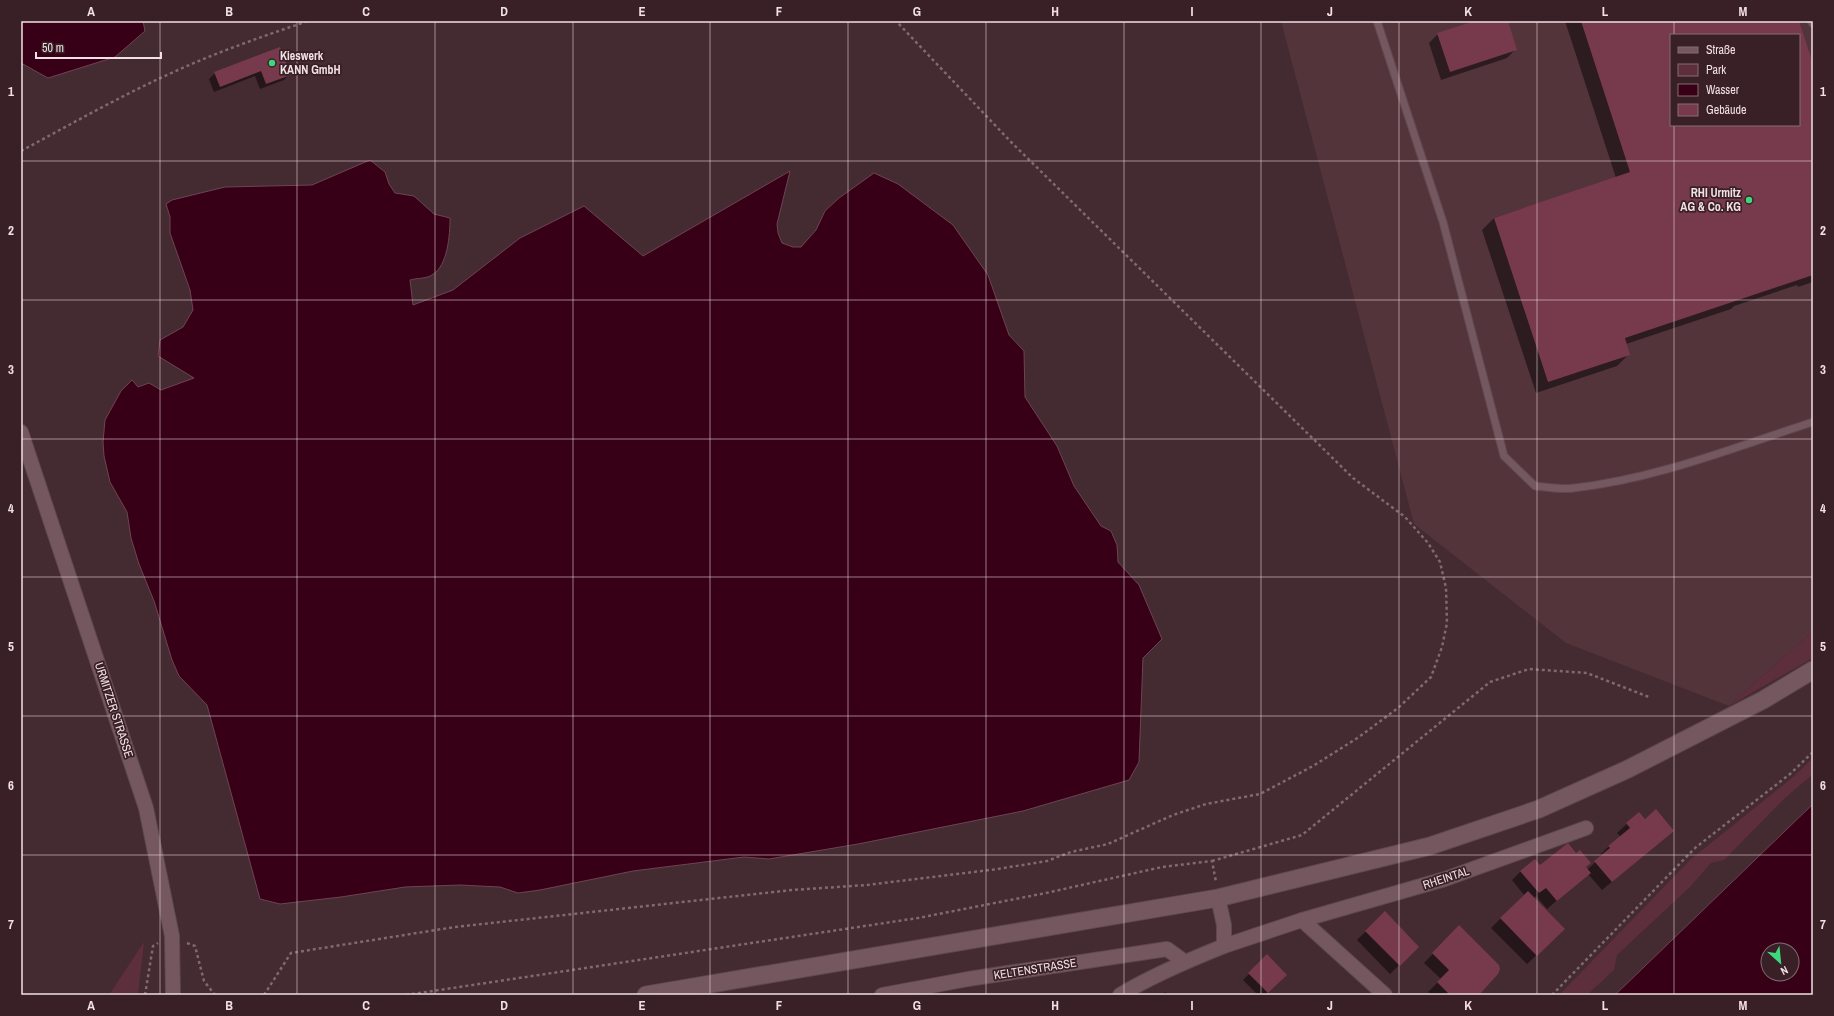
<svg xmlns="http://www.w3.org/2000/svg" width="1834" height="1016" viewBox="0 0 1834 1016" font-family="'Archivo Narrow',sans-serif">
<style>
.built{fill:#53343b;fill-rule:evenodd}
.green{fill:#5d2e3c}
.water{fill:#370016;stroke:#6f4354;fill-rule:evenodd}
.shadow{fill:#0007;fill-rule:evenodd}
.building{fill:#773a4c;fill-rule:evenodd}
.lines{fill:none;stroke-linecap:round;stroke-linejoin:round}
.service-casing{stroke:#5d484e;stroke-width:9}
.minor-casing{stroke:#5d484e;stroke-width:16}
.tertiary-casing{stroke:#5d484e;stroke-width:19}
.path{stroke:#80696f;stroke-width:2.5;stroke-dasharray:3 3;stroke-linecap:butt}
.service{stroke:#75585f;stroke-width:7}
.minor{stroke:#75585f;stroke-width:14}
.tertiary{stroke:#75585f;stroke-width:17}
.grid{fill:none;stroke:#f1e0e4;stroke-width:1;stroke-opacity:0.55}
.poi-dot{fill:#3fd77d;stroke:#392027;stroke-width:1.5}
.labels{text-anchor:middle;stroke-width:3.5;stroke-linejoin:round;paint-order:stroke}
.poi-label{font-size:12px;font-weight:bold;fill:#f1e0e4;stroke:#392027;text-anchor:start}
.street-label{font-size:12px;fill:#f1e0e4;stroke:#392027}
.neatline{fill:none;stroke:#f1e0e4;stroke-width:1.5}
.grid-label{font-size:13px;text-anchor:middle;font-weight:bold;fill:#f1e0e4}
</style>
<rect width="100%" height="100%" fill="#442a31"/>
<path class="built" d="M1281 21H1813V631L1729 706 1566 643 1414 524ZM1671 35H1799V125H1671Z"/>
<g class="green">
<path d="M1813 631V658L1729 706Z"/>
<path d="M1813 758V774L1784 799 1724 860 1711 863 1690 887 1617 955 1614 970 1587 995H1559L1691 859 1793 777Z"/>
<path d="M144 942 138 995H109Z"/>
</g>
<g class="water">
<path d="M21 21H143L145 31 115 57 48 78 21 63Z"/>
<path d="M370 160 385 172 389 184 395 193 414 196 434 214 450 218C450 234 448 266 432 275 426 279 416 278 410 280L413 305 453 290 520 238 584 206 643 256 790 171 777 224 778 233 782 243 793 247H801L816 230 825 211 839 198 874 173 898 184 953 225 988 275 1009 335 1024 351 1025 397 1057 446 1074 486 1101 526 1111 531 1117 545 1118 562 1139 585 1162 639 1143 658 1139 762 1129 780 1023 811 858 844 769 859 744 857 633 871 540 890 518 893 500 887 460 885 405 887 341 897 280 904 260 899 207 705 179 676 172 660 154 601 139 564 131 538 127 512 110 482 104 456 103 442 105 420 121 391 132 380 138 387 149 383 161 390 194 378 158 356 160 340 183 327 193 310 190 290 170 233V217L166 204 172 200 225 187 312 185Z"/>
<path d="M1813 804V995H1615ZM1768 950H1792V974H1768Z"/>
</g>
<g class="shadow">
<path d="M1478 21H1507L1516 49 1507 58 1441 80 1429 43 1438 34Z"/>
<path d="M1565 21H1798L1813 67V282L1798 287 1797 285 1734 306 1731 309 1626 344 1629 354 1617 366 1536 393 1482 230 1494 218 1616 178ZM1671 35H1799V125H1671Z"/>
<path d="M280 48 290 74 284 80 260 89 255 76 214 92 209 79 215 73Z"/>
<path d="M1639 813 1645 820 1673 831 1602 890 1588 874 1547 909 1536 896 1534 898 1564 929 1527 964 1491 928 1524 895 1512 880 1521 871 1540 866 1585 867 1587 870 1601 857 1600 855 1609 846 1621 837 1617 833Z"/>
<path d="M1385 913 1418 947 1390 974 1357 940Z"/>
<path d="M1459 927 1478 995H1432L1428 992 1441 979 1424 963Z"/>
<path d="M1267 956 1286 975 1265 995H1258L1243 980Z"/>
<path d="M1165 992 1169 995H1162Z"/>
</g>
<g class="building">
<path d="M1475 21H1508L1517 50 1450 72 1437 33Z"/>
<path d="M1581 21H1799L1813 64V275L1625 338 1630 355 1548 382 1494 218 1630 172ZM1671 35H1799V125H1671Z"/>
<path d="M280 47 291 75 266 84 261 71 220 87 214 72Z"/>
<path d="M1656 809 1674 831 1612 882 1594 861 1610 848 1608 846 1630 828 1626 823 1639 812 1645 819Z"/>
<path d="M1568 843 1576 853 1580 850 1591 863 1586 867 1591 873 1557 901 1546 888 1539 893 1520 871 1535 859 1540 865Z"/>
<path d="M1528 891 1565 929 1537 956 1500 918Z"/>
<path d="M1385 911 1419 947 1400 966 1365 931Z"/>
<path d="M1459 925 1499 965 1500 969 1498 974 1479 995H1450L1437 982 1449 970 1432 953Z"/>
<path d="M1267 954 1287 975 1268 993 1248 973Z"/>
</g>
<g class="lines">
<defs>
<g id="service">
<path d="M1377 21 1443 222 1504 456 1535 486C1547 487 1562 490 1574 488 1656 479 1735 447 1813 422"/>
<path d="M1811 21 1813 24"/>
</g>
<g id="minor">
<path d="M21 432 146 808 172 936 173 995"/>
<path d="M1302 920 1385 995"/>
<path d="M1224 946 1302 920 1445 879 1586 828"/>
<path d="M882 995 968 979 1167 949 1185 962"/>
<path d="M1120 995C1153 975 1189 960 1224 946V925L1218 898"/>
</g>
<path id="tertiary" d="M646 995 1218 898 1430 846 1539 809 1628 769 1763 700 1813 670"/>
</defs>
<use href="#service" class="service-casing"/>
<use href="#minor" class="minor-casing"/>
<use href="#tertiary" class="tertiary-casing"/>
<g class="path">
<path d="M21 151C73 123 124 94 178 70 220 51 264 36 308 21"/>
<path d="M1212 861 1302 835 1490 682 1529 669 1587 673 1649 697"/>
<path d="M187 943 195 946 204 981 215 995"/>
<path d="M145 995 153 946 158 943"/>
<path d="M264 995 291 953 455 927 792 890 867 885 998 869 1047 861 1071 852 1108 844 1173 815 1206 804 1260 794 1313 766 1359 737 1398 708 1431 677 1442 647 1447 623 1446 588 1440 562 1428 543 1405 517 1353 478 1011 142 896 21"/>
<path d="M406 995 918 918 1046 893 1162 867 1212 861 1216 882"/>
<path d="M1552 995 1695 848 1790 774 1813 752"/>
</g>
<use href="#service" class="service"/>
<use href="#minor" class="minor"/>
<use href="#tertiary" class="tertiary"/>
</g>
<path class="grid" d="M160 21V995M297 21V995M435 21V995M573 21V995M710 21V995M848 21V995M986 21V995M1124 21V995M1261 21V995M1399 21V995M1537 21V995M1674 21V35M1674 125V995M21 161H1813M21 300H1813M21 439H1813M21 577H1813M21 716H1813M21 855H1813"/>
<g class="poi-dot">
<circle cx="272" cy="63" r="4"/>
<circle cx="1749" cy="200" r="4"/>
</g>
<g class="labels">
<g class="poi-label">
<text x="280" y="60">Kieswerk<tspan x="280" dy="14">KANN GmbH</tspan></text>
<text x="1741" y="197" text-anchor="end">RHI Urmitz<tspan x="1741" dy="14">AG &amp; Co. KG</tspan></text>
</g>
<g class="street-label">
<text transform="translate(114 710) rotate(72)" y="4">URMITZER STRASSE</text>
<text transform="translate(1446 878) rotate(-18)" y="4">RHEINTAL</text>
<text transform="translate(1035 969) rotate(-9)" y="4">KELTENSTRASSE</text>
</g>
</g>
<rect width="1834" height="1016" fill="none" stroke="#392027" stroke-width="44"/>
<rect x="1670" y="34" width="130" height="92" fill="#392027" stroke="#836d73"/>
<rect x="1678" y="47" width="20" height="6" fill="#75585f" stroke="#836d73"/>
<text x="1706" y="54" font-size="12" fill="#f1e0e4">Straße</text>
<rect x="1678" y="64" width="20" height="12" fill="#5d2e3c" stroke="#836d73"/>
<text x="1706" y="74" font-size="12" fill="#f1e0e4">Park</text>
<rect x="1678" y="84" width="20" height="12" fill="#370016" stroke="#836d73"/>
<text x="1706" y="94" font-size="12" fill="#f1e0e4">Wasser</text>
<rect x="1678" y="104" width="20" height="12" fill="#773a4c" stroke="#836d73"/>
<text x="1706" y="114" font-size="12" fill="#f1e0e4">Gebäude</text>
<g transform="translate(1780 962) rotate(153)"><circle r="19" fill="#392027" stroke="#836d73"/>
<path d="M0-3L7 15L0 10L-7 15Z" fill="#3fd77d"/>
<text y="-6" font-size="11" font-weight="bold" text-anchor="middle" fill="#f1e0e4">N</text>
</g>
<path d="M36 52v6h125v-6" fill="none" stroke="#f1e0e4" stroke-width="2"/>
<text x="42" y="52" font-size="12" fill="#f1e0e4" stroke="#392027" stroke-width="3" paint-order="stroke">50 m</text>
<rect x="22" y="22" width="1790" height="972" class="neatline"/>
<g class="grid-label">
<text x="91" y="16">A</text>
<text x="229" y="16">B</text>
<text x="366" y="16">C</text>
<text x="504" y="16">D</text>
<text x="642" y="16">E</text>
<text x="779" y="16">F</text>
<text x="917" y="16">G</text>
<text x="1055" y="16">H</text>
<text x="1192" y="16">I</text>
<text x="1330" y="16">J</text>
<text x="1468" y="16">K</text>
<text x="1605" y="16">L</text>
<text x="1743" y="16">M</text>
<text x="11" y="96">1</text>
<text x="1823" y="96">1</text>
<text x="11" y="235">2</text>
<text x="1823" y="235">2</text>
<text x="11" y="374">3</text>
<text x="1823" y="374">3</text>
<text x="11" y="513">4</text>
<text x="1823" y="513">4</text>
<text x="11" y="651">5</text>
<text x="1823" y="651">5</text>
<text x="11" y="790">6</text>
<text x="1823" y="790">6</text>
<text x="11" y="929">7</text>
<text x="1823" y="929">7</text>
<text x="91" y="1010">A</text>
<text x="229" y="1010">B</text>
<text x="366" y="1010">C</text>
<text x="504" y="1010">D</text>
<text x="642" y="1010">E</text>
<text x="779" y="1010">F</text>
<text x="917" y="1010">G</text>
<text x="1055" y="1010">H</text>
<text x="1192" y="1010">I</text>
<text x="1330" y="1010">J</text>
<text x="1468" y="1010">K</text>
<text x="1605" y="1010">L</text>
<text x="1743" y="1010">M</text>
</g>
</svg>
